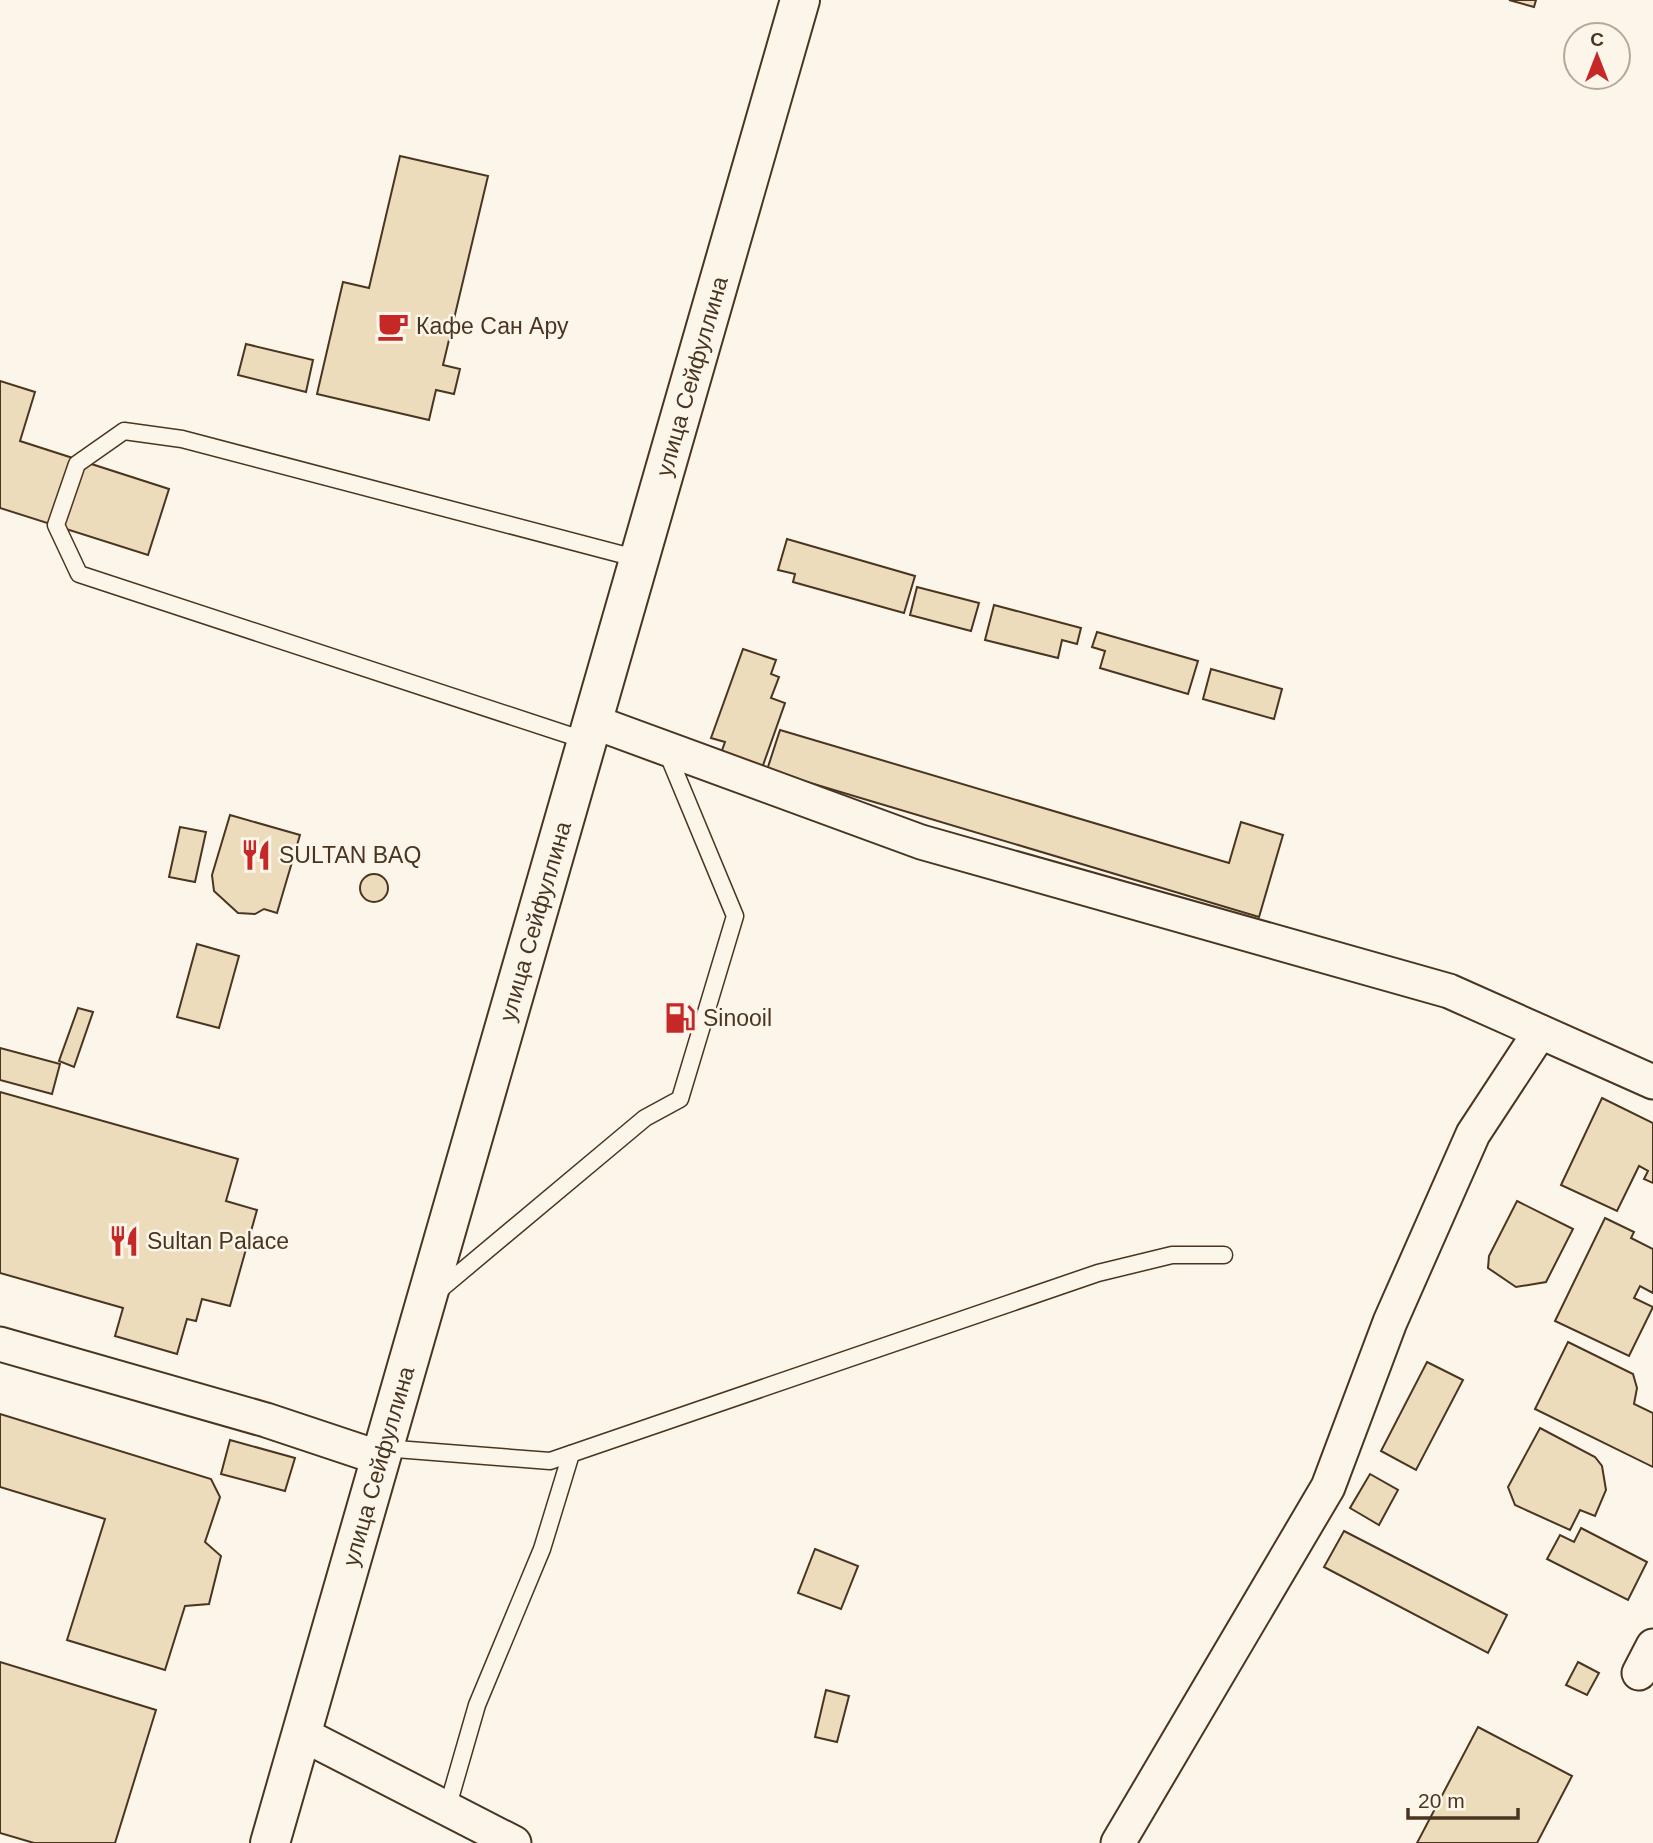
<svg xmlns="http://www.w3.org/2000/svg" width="1653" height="1843" viewBox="0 0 1653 1843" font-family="Helvetica,sans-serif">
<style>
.building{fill:#ecdcbc;stroke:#4a3520;stroke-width:2}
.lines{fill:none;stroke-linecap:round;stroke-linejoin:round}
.lane-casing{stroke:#4a3520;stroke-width:19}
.street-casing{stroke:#4a3520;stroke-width:37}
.primary-casing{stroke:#4a3520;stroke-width:42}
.lane{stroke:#fbf6e9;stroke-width:16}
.street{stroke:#fbf6e9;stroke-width:33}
.primary{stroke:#fbf6e9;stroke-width:38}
.labels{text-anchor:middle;stroke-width:5;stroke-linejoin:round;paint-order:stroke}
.poi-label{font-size:23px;fill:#4a3520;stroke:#fbf6e9;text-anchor:start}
.street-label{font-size:23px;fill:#4a3520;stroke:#fbf6e9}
</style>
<rect width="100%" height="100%" fill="#fbf6e9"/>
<g class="building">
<path d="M1509 0H1536L1534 7Z"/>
<path d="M400 156 488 176 443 365 460 369 454 394 436 390 429 420 317 394 343 282 369 288Z"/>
<path d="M246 344 313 360 306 392 238 375Z"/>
<path d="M0 381 35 392 20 441 169 489 148 555 0 508Z"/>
<path d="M787 539 915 576 904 613 793 582 795 574 778 570Z"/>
<path d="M917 587 979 603 971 631 910 615Z"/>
<path d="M994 605 1081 628 1077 644 1062 640 1058 658 985 640Z"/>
<path d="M1097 632 1198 661 1188 694 1100 668 1105 651 1092 647Z"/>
<path d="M743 649 776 660 771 674 779 677 771 698 785 703 761 771 720 756 725 742 711 738Z"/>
<path d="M1211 669 1282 689 1274 719 1203 699Z"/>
<path d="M780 730 1229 863 1241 822 1283 835 1259 917 767 770Z"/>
<path d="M230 815 300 835 277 913 264 909 255 914 238 913 214 891 212 875Z"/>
<path d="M180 827 206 832 195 882 169 877Z"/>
<circle cx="374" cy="888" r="14"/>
<path d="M197 944 239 956 219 1028 177 1017Z"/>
<path d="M78 1008 93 1012 74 1067 59 1061Z"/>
<path d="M0 1048 60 1064 52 1094 0 1080Z"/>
<path d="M0 1092 238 1159 226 1201 257 1210 230 1306 202 1299 196 1321 187 1319 177 1354 115 1336 123 1308 0 1273Z"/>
<path d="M1602 1098 1653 1123V1183L1644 1179 1648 1171 1639 1166 1617 1211 1561 1185Z"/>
<path d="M1517 1201 1573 1229 1546 1282 1516 1287 1488 1268 1489 1256Z"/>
<path d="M1605 1218 1634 1232 1631 1238 1653 1249V1293L1640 1286 1634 1298 1653 1307 1629 1356 1555 1321Z"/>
<path d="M1568 1342 1633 1374 1637 1388 1634 1404 1653 1413V1467L1535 1409Z"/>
<path d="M1427 1362 1463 1380 1416 1470 1381 1451Z"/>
<path d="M0 1414 211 1479 220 1497 205 1542 221 1556 209 1604 185 1606 165 1670 67 1640 105 1519 0 1487Z"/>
<path d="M1540 1428 1595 1457 1602 1466 1606 1490 1595 1516 1580 1510 1570 1530 1515 1505 1508 1487Z"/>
<path d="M230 1440 295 1458 285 1491 221 1474Z"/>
<path d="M1370 1474 1398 1490 1379 1525 1350 1508Z"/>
<path d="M1581 1528 1647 1562 1628 1600 1547 1559 1560 1535 1574 1542Z"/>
<path d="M1344 1531 1507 1615 1488 1653 1324 1567Z"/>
<path d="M815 1549 858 1566 841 1609 798 1593Z"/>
<path d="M0 1662 156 1710 115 1843H34L0 1833Z"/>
<path d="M1578 1662 1599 1673 1587 1695 1566 1685Z"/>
<path d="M826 1690 849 1696 837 1742 815 1737Z"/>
<path d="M1478 1727 1572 1776 1537 1843H1417Z"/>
</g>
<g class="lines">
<defs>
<g id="lane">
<path d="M587 741 79 574 56 525 77 464 124 431 182 439 639 559"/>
<path d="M437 1292 645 1118 680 1099 735 916 666 750"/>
<path d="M383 1448 550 1461 1098 1273 1172 1255H1224"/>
<path d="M447 1809 477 1705 542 1549 571 1454"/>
</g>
<g id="street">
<path d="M594 722 921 842 1449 991 1653 1082"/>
<path d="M0 1344 266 1420 380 1458"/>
<path d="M1639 1673 1653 1646"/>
<path d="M300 1733 514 1843"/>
<path d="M1118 1843 1328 1487 1390 1322 1473 1134 1540 1032"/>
</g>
<g id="primary">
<path id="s1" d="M270 1843 800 0"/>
</g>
</defs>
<use href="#lane" class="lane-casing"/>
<use href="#street" class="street-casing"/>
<use href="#primary" class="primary-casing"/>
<use href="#lane" class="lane"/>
<use href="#street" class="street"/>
<use href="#primary" class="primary"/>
</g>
<defs>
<symbol id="cafe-bare" viewBox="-9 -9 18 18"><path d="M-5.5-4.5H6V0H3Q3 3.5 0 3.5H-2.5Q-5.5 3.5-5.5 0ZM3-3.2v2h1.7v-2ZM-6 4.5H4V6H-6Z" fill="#c62828" stroke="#fbf6e9" stroke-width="2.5" paint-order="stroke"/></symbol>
<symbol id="restaurant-bare" viewBox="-9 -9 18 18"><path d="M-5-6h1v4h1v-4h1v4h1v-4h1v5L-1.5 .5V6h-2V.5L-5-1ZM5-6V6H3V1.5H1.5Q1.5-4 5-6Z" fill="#c62828" stroke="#fbf6e9" stroke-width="2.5" paint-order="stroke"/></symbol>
<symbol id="fuel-bare" viewBox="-9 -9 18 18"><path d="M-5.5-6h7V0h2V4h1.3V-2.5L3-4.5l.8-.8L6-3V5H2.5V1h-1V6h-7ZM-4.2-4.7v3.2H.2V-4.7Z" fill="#c62828" stroke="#fbf6e9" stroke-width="2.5" paint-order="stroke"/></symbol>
</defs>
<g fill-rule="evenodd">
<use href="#cafe-bare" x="371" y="304" width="44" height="44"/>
<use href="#restaurant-bare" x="234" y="833" width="44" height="44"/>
<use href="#fuel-bare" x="658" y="996" width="44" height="44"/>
<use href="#restaurant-bare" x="102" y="1219" width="44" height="44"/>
</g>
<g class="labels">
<g class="poi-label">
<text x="416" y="334">Кафе Сан Ару</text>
<text x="279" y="863">SULTAN BAQ</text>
<text x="703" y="1026">Sinooil</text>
<text x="147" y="1249">Sultan Palace</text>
</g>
<g class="street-label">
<text dy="8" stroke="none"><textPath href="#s1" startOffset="1526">улица Сейфуллина</textPath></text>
<text dy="8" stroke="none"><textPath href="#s1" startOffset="959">улица Сейфуллина</textPath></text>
<text dy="8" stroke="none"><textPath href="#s1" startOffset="392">улица Сейфуллина</textPath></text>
</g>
</g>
<g transform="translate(1597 56)"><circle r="33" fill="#fbf6e9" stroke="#b4a999" stroke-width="2"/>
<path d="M0-5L12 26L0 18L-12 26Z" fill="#c62828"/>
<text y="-10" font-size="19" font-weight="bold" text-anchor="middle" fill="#4a3520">С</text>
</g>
<path d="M1408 1808v10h110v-10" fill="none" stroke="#4a3520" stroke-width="3.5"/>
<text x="1418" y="1808" font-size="21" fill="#4a3520" stroke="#fbf6e9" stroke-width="5" paint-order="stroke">20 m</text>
</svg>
